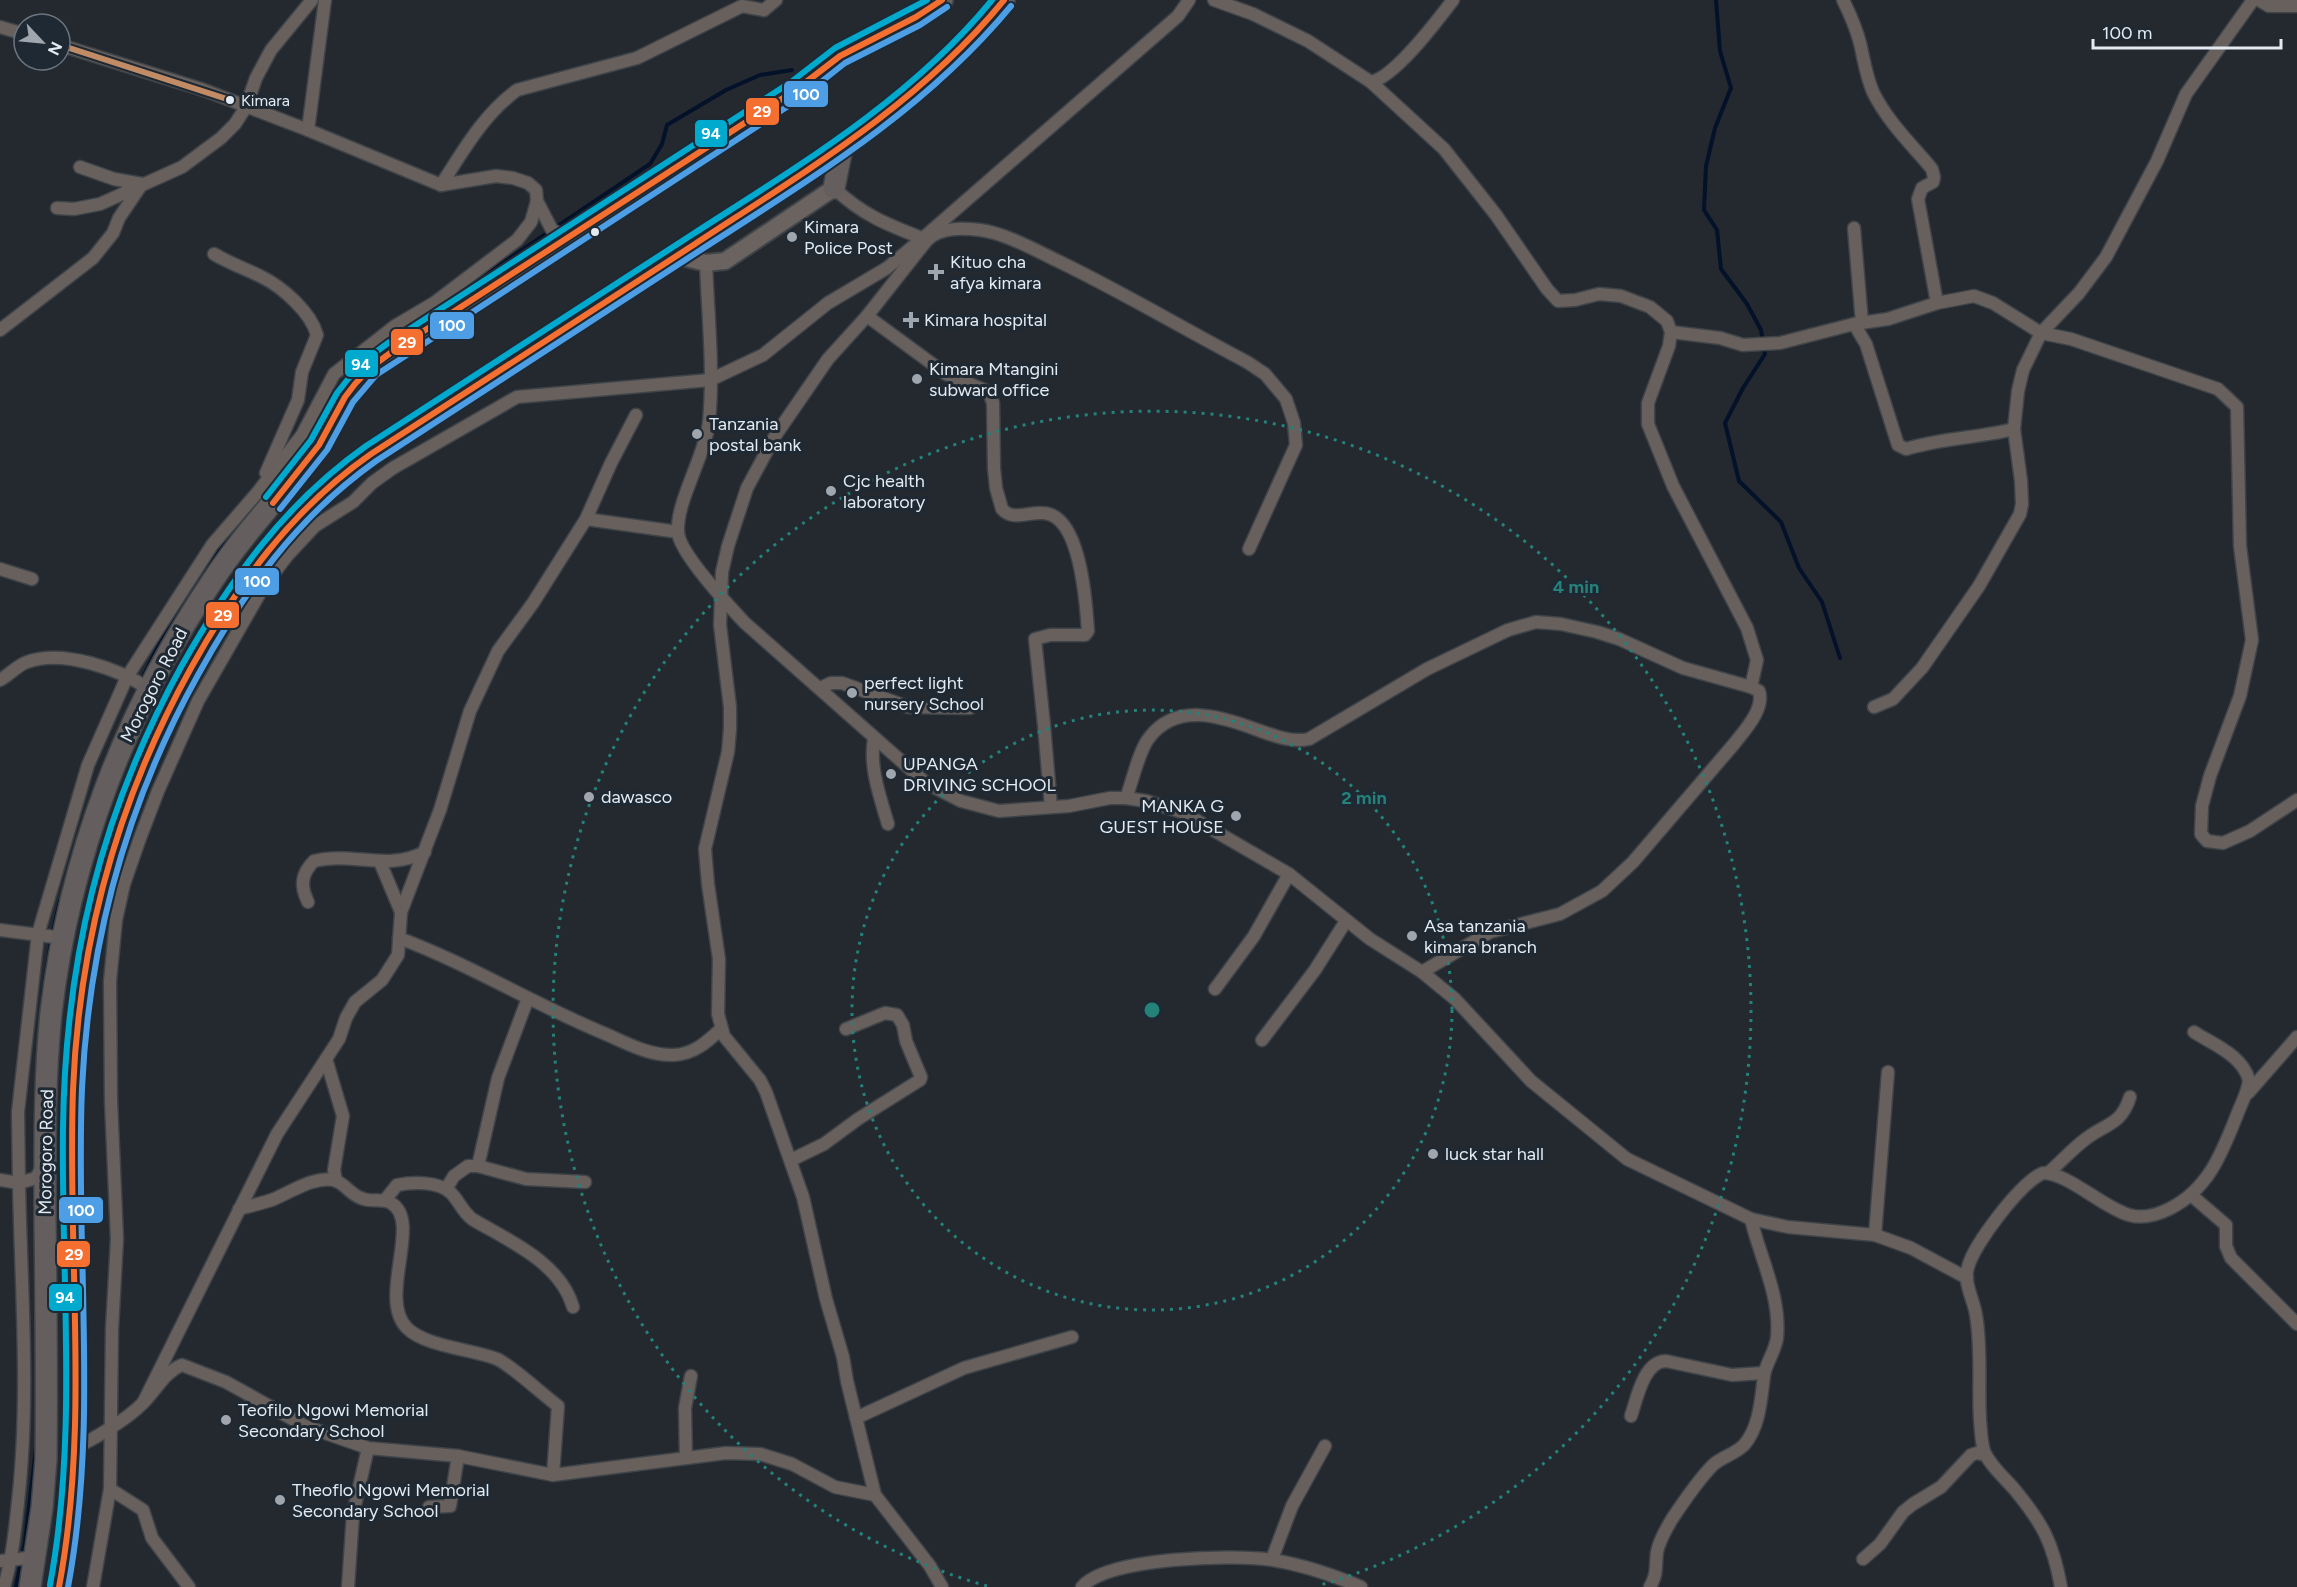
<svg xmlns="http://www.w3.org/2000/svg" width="2297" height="1587" viewBox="0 0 2297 1587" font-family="Figtree,sans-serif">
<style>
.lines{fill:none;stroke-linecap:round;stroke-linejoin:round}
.stream{stroke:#031129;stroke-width:4}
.street-casing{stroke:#3f4449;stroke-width:15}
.secondary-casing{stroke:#3f4449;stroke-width:20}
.highway-casing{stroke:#3f4449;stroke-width:24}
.street{stroke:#68605d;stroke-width:12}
.secondary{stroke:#6a635f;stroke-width:16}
.highway{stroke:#645f5e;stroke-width:21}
.bus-1-casing{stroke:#1e2934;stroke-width:10}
.bus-2-casing{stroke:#1e2934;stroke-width:10}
.bus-3-casing{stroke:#1e2934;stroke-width:10}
.bus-4-casing{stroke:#1e2934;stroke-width:10}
.bus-1{stroke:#f46f30;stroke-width:6}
.bus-2{stroke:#4d9ee5;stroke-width:6}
.bus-3{stroke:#00a9ce;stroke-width:6}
.bus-4{stroke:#c18c65;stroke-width:6}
.ring{fill:none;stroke:#24827b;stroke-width:3;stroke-dasharray:3 6}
.bus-dot{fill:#e3eaf1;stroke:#1e2934;stroke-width:2}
.poi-dot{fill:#a0a6ad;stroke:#1e2934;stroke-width:2}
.labels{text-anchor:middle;stroke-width:6;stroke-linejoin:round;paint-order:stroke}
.bus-label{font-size:16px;fill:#e3eaf1;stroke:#1e2934;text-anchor:start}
.poi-label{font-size:18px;fill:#e3eaf1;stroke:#1e2934;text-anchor:start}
.street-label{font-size:18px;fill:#e3eaf1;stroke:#1e2934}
.centre{fill:#24827b;stroke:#1e2934;stroke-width:3}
.ring-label{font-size:18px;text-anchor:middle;font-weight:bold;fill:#24827b;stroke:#1e2934;stroke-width:6;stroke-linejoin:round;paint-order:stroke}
.line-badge{stroke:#1e2934;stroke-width:2}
.badge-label{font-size:16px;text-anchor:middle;font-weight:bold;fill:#fff}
</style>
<rect width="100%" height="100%" fill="#23292f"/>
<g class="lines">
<g class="stream">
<path d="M1716 0 1720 51 1731 88 1715 128 1706 166 1704 210 1717 230 1721 269 1747 304 1761 330 1765 354 1743 388 1725 423 1739 481 1781 522 1799 568 1822 602 1840 658"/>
<path d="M452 297 650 164 662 144 667 125 726 90 760 75 792 70"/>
<path d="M342 384C361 356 391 337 418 319"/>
<path d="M129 708C157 642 195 578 242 523"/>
<path d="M64 888 74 852"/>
<path d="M43 994 52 935 60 901"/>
<path d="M16 1587 25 1542 36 1448"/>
</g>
<defs>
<g id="street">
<path d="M1214 0 1253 14 1308 41 1371 82C1395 77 1437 21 1453 0"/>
<path d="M1843 0C1850 14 1856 28 1860 43 1864 60 1866 76 1873 92 1887 121 1912 145 1932 169L1934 177 1933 182 1922 188 1918 199 1937 303"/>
<path d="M2259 0 2269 6H2297"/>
<path d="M764 10 776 0"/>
<path d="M0 27 24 34"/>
<path d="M60 45 204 90 308 130 441 185 496 176 513 178 528 183 536 190 537 201 552 230 568 237"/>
<path d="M1371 82 1444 149 1496 215 1547 289 1558 301 1575 300 1599 294 1621 296 1650 307 1667 321 1671 332 1669 346 1648 403V424L1673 486 1747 628 1757 660 1751 687"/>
<path d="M308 130 325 0"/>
<path d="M441 185C463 151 483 115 517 90L637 58 742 6 764 10"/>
<path d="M834 188C863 216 891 226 927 240"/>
<path d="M57 208 74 209 100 204 182 167 221 138 235 124 246 107 256 78 271 50 312 0"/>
<path d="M1854 228 1862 323"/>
<path d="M214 254C229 263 246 269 262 277 282 287 311 312 317 335L302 372 298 400 266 473"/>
<path d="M706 263C708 316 714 370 709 422 705 456 676 502 678 532 679 553 730 607 745 623L926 783 961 801 999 811 1069 806 1110 798H1126L1146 801 1182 812 1289 874 1370 939 1422 972 1455 999 1531 1081 1627 1159 1751 1219 1788 1227 1875 1235 1911 1248 1967 1278"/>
<path d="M867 316 946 374 989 392 993 403 994 468 996 488 1002 509C1012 521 1028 512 1042 513 1081 513 1086 603 1088 631L1085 635H1050L1035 639 1044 725 1051 807"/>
<path d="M1854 324 1866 344 1898 445 1906 449C1941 438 1978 438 2014 429"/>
<path d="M0 330 93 258 113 233 119 218 142 184 114 179 80 167"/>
<path d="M1671 332 1720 338 1743 345 1780 343 1854 324 1888 319 1937 303 1974 296 1993 303 2041 333 2071 339 2218 389 2237 407 2240 546 2252 640 2240 696 2210 776 2202 806 2201 834 2207 841 2223 843 2250 831 2297 800"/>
<path d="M586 519 678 532"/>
<path d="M0 569 32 579"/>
<path d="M0 680C9 675 18 665 27 662 63 649 119 669 149 689"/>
<path d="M820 688 831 683H842L908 707 970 708"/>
<path d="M1874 707 1893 699 1922 668 1979 586 2020 514 2022 504 2021 481 2014 429 2018 391 2023 370 2041 333 2079 293 2106 257 2157 161 2186 94 2253 0"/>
<path d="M874 739C869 767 880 797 888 824"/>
<path d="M1126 798C1132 783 1139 750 1149 738 1176 702 1220 716 1255 729 1272 735 1291 743 1309 739L1427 669 1508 630 1536 622 1561 624 1597 632 1619 639 1683 668 1751 687 1759 691C1765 709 1744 731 1734 744L1633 862 1602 891 1560 914 1490 932 1422 972"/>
<path d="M380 862 401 912"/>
<path d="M308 902C300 886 301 874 314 861 352 851 386 872 425 852"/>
<path d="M0 930 63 938"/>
<path d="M399 938C471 965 537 1006 608 1035 628 1044 651 1056 674 1055 694 1054 707 1042 721 1029"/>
<path d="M1215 989 1254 936 1289 874"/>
<path d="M1262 1040 1315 970 1346 921"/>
<path d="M326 1059 343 1116 334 1170 336 1181"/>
<path d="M2248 1093 2297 1037"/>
<path d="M791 1160 824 1144 858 1119 920 1080 921 1077 906 1041 903 1025 897 1015 885 1013 846 1029"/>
<path d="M478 1166 498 1078 528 998"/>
<path d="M42 1167 36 1178 19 1183 18 1112 38 934 88 765 127 677 212 545 257 493 302 435 334 374 395 326 434 303 517 240 531 222 537 201"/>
<path d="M2048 1173C2061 1162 2073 1148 2087 1138 2107 1123 2121 1125 2130 1097"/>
<path d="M0 1180 19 1183C21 1289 30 1396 18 1502 15 1531 12 1559 4 1587"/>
<path d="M446 1189 454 1176 468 1166H478L526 1179 585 1182"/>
<path d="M2191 1195 2226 1225V1246L2231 1258 2297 1324"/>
<path d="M385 1200 397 1185C412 1182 439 1181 451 1193 459 1201 462 1211 472 1219 509 1241 560 1262 573 1307"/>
<path d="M239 1209C250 1206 263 1203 274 1199 291 1192 314 1176 334 1180 345 1183 352 1197 364 1199 373 1202 383 1198 391 1203 423 1221 377 1298 407 1328 426 1347 472 1349 497 1359 511 1365 543 1395 558 1406L553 1475"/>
<path d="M1875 1235 1888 1072"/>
<path d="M143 1403 277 1134 339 1039 346 1018 355 1002 382 980 398 955 401 912 440 810 470 711 498 651 533 603 586 519 611 463 636 415"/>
<path d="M1631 1416C1637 1398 1644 1361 1666 1361L1732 1375 1764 1373"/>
<path d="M856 1418 964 1368 1072 1337"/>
<path d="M75 1447C94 1440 128 1418 142 1404 156 1391 164 1372 182 1365L226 1382 305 1426 368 1448 458 1456 553 1475 726 1453 760 1454 792 1464 835 1487 875 1495"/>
<path d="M686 1458 685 1408 691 1376"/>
<path d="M110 1489 143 1510 152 1538 189 1587"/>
<path d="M429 1507 450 1506 458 1456"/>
<path d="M1272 1559 1292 1506 1325 1446"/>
<path d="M1863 1559 1880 1544 1903 1512 1913 1504 1941 1487 1971 1455 1977 1453 1985 1455"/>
<path d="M0 1561 36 1557"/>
<path d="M93 1587 110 1489 112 1329 117 1239 111 1101 110 981 116 920 124 884 140 838 158 791 198 701 264 586 287 556 315 526 353 502 372 483 393 468 517 397 710 380 763 355 828 303 887 268 923 238 1178 16 1189 0"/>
<path d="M348 1587 353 1514 368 1448"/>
<path d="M942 1587 930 1566 875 1495 847 1381 843 1357 826 1299 803 1197 766 1092 760 1080 724 1036 718 1014 719 959 708 884 705 849 728 752 730 729V707L720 625 722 572 728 546 747 488 775 436 828 359 867 316 927 240C941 227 962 228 980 230 1005 233 1037 251 1060 262 1124 293 1184 329 1247 362L1265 374 1286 399 1294 423 1296 445 1249 549"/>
<path d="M1082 1587C1107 1557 1235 1554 1273 1560 1303 1565 1333 1575 1361 1587"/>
<path d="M1650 1587C1658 1573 1655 1567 1657 1552 1659 1541 1666 1529 1672 1519 1684 1501 1698 1480 1713 1465 1722 1457 1735 1454 1744 1445 1760 1427 1761 1398 1764 1376 1765 1365 1775 1352 1777 1338 1781 1296 1760 1258 1751 1219"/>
<path d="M2061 1587C2053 1543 2043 1524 2015 1490 2005 1478 1990 1466 1984 1451 1981 1441 1981 1430 1980 1420 1978 1385 1982 1350 1976 1315 1974 1300 1963 1283 1968 1267 1974 1244 2021 1182 2043 1173 2068 1173 2102 1207 2129 1215 2143 1219 2157 1215 2169 1209 2208 1190 2222 1153 2237 1115 2241 1104 2248 1092 2249 1080 2242 1055 2214 1045 2194 1032"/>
</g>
<path id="secondary" d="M678 256 706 263 725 261 834 188"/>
<g id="highway">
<path d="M834 188 842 148"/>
<path d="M30 1587 42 1508 46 1460C47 1379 46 1299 45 1218 45 1150 44 1081 51 1013 69 858 126 709 213 580 236 545 263 514 290 482 301 470 312 457 320 443 332 423 340 401 355 384 373 364 396 349 418 334L797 89C818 69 842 52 869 40 893 28 920 18 942 0"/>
<path d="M59 1587C79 1496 74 1404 74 1311 73 1214 68 1114 78 1016 89 899 129 782 185 679 218 618 257 557 305 508 325 487 348 470 371 454L842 148C901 105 959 58 1004 0"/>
</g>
</defs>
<use href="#street" class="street-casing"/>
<use href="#secondary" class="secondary-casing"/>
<use href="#highway" class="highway-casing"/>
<use href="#street" class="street"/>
<use href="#secondary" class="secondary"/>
<use href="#highway" class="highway"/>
<defs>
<g id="bus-1">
<path d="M273 503 319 445 345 397 355 384 370 368 393 351 797 89 840 56 916 17 942 0"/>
<path d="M59 1587C90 1423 67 1255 73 1090 79 941 118 799 191 668 237 585 292 509 371 454 479 384 587 314 695 244 806 171 919 104 1004 0"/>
</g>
<g id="bus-2">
<path d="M280 509 327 450 353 402 376 375 802 97 845 63 920 25 947 7"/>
<path d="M68 1587C99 1422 75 1254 82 1088 89 940 126 804 198 675 244 591 297 517 376 461 484 391 592 321 699 251 812 178 924 111 1011 6"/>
</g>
<g id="bus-3">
<path d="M266 497 311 440 337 393 348 379 364 361 388 343 791 82 835 48 927 0"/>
<path d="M50 1585C78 1435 61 1281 63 1129 65 962 100 814 181 667 230 580 284 504 366 446 475 376 584 305 693 234 800 165 911 99 992 0"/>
</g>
<path id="bus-4" d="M60 45 230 100"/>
</defs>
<use href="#bus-1" class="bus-1-casing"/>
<use href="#bus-2" class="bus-2-casing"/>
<use href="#bus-3" class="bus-3-casing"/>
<use href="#bus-4" class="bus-4-casing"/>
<use href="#bus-1" class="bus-1"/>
<use href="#bus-2" class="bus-2"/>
<use href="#bus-3" class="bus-3"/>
<use href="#bus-4" class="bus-4"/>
</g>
<g class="ring">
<circle cx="1152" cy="1010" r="300"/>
<path d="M987 1586A599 599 0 1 1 1317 1586"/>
</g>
<g class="bus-dot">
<circle cx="230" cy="100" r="5"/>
<circle cx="595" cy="232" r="5"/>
</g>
<g class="poi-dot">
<circle cx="792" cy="237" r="6"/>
<path d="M933 263h6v6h6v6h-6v6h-6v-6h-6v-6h6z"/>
<path d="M908 311h6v6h6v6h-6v6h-6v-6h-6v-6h6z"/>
<circle cx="917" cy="379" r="6"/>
<circle cx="697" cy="434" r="6"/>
<circle cx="831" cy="491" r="6"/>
<circle cx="852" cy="693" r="6"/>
<circle cx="891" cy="774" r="6"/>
<circle cx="589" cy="797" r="6"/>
<circle cx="1236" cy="816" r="6"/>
<circle cx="1412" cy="936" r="6"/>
<circle cx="1433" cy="1154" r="6"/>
<circle cx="226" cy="1420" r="6"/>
<circle cx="280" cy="1500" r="6"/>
</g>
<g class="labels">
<g class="bus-label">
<text x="241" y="106">Kimara</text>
</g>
<g class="poi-label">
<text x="804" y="233">Kimara<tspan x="804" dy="21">Police Post</tspan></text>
<text x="950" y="268">Kituo cha<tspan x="950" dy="21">afya kimara</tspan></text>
<text x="924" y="326">Kimara hospital</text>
<text x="929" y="375">Kimara Mtangini<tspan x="929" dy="21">subward office</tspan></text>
<text x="709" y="430">Tanzania<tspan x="709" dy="21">postal bank</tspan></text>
<text x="843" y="487">Cjc health<tspan x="843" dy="21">laboratory</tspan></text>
<text x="864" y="689">perfect light<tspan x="864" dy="21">nursery School</tspan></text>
<text x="903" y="770">UPANGA<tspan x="903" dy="21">DRIVING SCHOOL</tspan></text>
<text x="601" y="803">dawasco</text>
<text x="1224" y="812" text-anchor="end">MANKA G<tspan x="1224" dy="21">GUEST HOUSE</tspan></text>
<text x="1424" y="932">Asa tanzania<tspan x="1424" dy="21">kimara branch</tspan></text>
<text x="1445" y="1160">luck star hall</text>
<text x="238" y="1416">Teofilo Ngowi Memorial<tspan x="238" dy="21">Secondary School</tspan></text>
<text x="292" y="1496">Theoflo Ngowi Memorial<tspan x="292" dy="21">Secondary School</tspan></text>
</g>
<g class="street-label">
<text transform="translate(154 685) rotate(-63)" y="6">Morogoro Road</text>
<text transform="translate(46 1152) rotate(-89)" y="6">Morogoro Road</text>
</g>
</g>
<circle cx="1152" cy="1010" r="9" class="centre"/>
<g class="ring-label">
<text x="1576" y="593">4 min</text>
<text x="1364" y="804">2 min</text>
</g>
<g class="line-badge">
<rect x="783" y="80" width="46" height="28" rx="6" fill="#4d9ee5"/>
<rect x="745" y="97" width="35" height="29" rx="6" fill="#f46f30"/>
<rect x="694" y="119" width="34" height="29" rx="6" fill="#00a9ce"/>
<rect x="429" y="311" width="46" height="29" rx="6" fill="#4d9ee5"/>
<rect x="390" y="328" width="34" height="28" rx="6" fill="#f46f30"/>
<rect x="344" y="349" width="35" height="29" rx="6" fill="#00a9ce"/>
<rect x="234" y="567" width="46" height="29" rx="6" fill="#4d9ee5"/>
<rect x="205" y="601" width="35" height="28" rx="6" fill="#f46f30"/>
<rect x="58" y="1196" width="46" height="28" rx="6" fill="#4d9ee5"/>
<rect x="56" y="1240" width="35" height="28" rx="6" fill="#f46f30"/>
<rect x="48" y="1283" width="35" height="29" rx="6" fill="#00a9ce"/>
</g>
<g class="badge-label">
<text x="806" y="100">100</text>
<text x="762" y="117">29</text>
<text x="711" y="139">94</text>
<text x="452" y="331">100</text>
<text x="407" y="348">29</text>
<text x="361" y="370">94</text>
<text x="257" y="587">100</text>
<text x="223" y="621">29</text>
<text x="81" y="1216">100</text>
<text x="74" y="1260">29</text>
<text x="65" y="1303">94</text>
</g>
<g transform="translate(42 42) rotate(116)"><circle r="28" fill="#1e2934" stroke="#6d7680" stroke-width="1.5"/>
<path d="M0-4.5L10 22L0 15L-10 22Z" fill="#a0a6ad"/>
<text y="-9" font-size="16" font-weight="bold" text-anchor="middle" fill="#e3eaf1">N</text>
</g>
<path d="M2093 39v9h188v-9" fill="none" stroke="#e3eaf1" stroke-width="3"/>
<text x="2102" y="39" font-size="18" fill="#e3eaf1" stroke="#1e2934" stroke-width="4.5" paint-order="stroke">100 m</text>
</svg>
